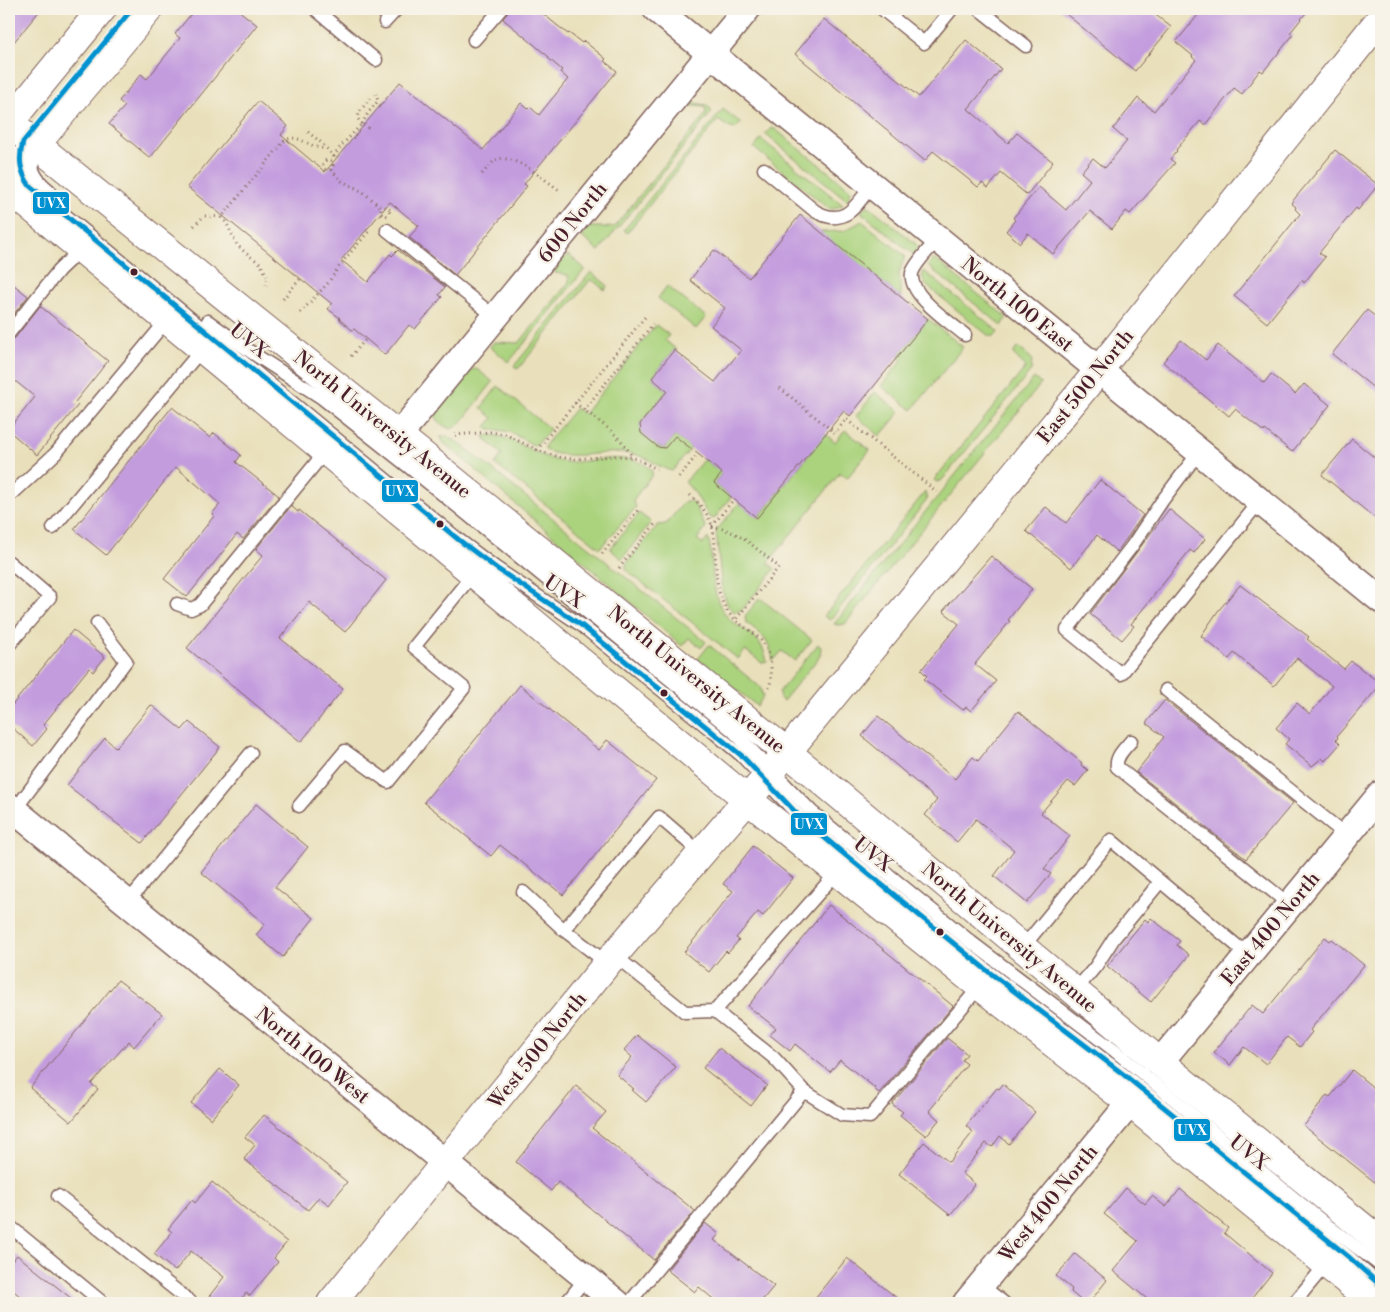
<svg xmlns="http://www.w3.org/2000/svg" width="1390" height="1312" viewBox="0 0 1390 1312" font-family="'Libre Bodoni',serif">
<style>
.green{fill:#abd37e;stroke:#7a7954}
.building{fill:#c39cde}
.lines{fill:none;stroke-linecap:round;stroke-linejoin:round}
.lane-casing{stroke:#82635d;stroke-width:15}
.street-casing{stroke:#82635d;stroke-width:29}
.secondary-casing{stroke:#82635d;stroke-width:30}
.highway-casing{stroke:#82635d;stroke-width:30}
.path{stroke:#82635d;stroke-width:3;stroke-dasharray:1 4;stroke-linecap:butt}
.lane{stroke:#fff;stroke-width:12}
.street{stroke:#fff;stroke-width:26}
.secondary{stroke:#fff;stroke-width:28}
.highway{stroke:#fff;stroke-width:28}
.bus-1-casing{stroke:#f7f3e8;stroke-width:9}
.bus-1{stroke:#0091d0;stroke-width:5}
.bus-dot{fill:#4a1f2b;stroke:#f7f3e8;stroke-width:2}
.labels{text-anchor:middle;stroke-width:5;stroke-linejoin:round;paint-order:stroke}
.street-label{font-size:20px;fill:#4a1f2b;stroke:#f7f3e8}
.line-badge{stroke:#f7f3e8;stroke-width:2}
.badge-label{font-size:14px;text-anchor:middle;font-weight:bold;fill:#fff}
</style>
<rect width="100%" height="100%" fill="#f7f3e8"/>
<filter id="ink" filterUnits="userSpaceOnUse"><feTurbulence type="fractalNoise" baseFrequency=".02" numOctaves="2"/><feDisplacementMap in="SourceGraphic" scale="10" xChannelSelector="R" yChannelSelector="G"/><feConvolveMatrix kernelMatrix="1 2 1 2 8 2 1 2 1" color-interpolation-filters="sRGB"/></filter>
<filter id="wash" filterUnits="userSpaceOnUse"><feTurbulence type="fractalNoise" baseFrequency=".0096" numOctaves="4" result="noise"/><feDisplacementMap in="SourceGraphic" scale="20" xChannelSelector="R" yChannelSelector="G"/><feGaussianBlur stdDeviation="1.12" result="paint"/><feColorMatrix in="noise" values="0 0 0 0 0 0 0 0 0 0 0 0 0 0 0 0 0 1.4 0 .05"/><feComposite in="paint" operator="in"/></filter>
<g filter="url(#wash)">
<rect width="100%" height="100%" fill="#e9e0bb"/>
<g class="green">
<path d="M690 102 707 105 711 110V113L599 251 583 238V235L589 227H614L706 114 705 107 692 106Z"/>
<path d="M723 109 741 123 735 129 728 127 718 120 627 233 624 230Z"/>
<path d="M771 128 775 129 851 190 849 197 847 200 765 134Z"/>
<path d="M761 139 843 205 833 209 828 208 754 148Z"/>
<path d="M866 206H869L916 244 918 249 913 254 861 212Z"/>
<path d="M862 221 905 256 899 273 901 297 820 232 844 231Z"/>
<path d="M569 255 585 269 509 362 490 347 494 342 519 343 569 282 568 275 555 273 554 270 565 257Z"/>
<path d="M933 260H936L1005 316 1006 319 1002 326 928 266Z"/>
<path d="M924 271 998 331 995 336H989L926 285 922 276Z"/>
<path d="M591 272 607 285 606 289 605 290 591 279 518 369 514 366Z"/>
<path d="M667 286 706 317 696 329 658 298Z"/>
<path d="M928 319 963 347 912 410 881 386 902 360 898 356Z"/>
<path d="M656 325 669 335 665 340 677 350H674L652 378 667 391 640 424 658 447 665 448 675 436 691 448 674 469 672 471C661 469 649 458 637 455 606 447 574 463 545 450V445L576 408 584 414Z"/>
<path d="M1018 347 1032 359 1031 371 942 480 937 482 934 480 1026 367 1014 355V352Z"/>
<path d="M474 369H477L493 382 460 424 450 429C443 426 438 422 435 415L471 370Z"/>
<path d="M1034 378 1041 384 845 624 838 625 834 624Z"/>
<path d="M498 386 550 429 537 444 533 445 510 432 485 428 493 418 481 408Z"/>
<path d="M875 392 900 412 880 436 856 416Z"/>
<path d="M802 415 835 442 845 430 870 450 847 478 840 473 768 563 775 569 742 610 734 612 728 606 722 590 716 531 739 503 758 518 812 451Z"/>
<path d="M492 435C519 438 539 460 567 462 590 463 634 449 652 471V475L633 500 636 507 600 548 495 464 502 454 486 440 484 436Z"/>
<path d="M447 436 462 445 706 642 701 648 689 638 682 646 444 443 440 437Z"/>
<path d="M704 459 722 473 714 483 731 497 714 519 709 517 695 493 685 482Z"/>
<path d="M925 492 927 500 830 620 824 616Z"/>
<path d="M685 501H690L694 503 706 528 697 539 703 544 708 538C715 562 709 589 723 611 739 635 760 627 767 662L762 663 745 650 738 659 626 570V564L658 525 666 524Z"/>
<path d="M639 513 651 522 622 559 610 549Z"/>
<path d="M760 598 812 640 795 661 782 651 773 661C771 643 761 632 746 623L745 616Z"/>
<path d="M818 644 821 647 820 656 783 701C779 699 779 696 779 692Z"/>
<path d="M709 645 760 687 763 697 757 706 698 659Z"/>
</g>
<g id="blocks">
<g class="building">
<path d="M9 9H41L9 48Z"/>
<path d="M195 9H237L257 25 150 158 109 124 125 106 119 101 141 74 147 79 180 38 175 34Z"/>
<path d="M509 9H537L568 34 569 33 582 43 584 41 606 59 604 61 617 71 524 184 527 186 455 275 409 237 419 226 390 202 341 260 368 282 390 254 392 256 398 250 445 287 439 295 442 297 415 329 409 325 385 355 354 329 352 330 339 319 340 318 328 309 332 304 187 187 258 101 288 126 281 135 325 172 400 82 483 150 521 103 528 109 530 107 539 115 568 79 560 72 562 70 548 58 549 57 503 19Z"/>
<path d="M1060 9H1148L1171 27 1135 71Z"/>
<path d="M1203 9H1309L1290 33 1293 35 1263 72 1260 70 1242 94 1234 88 1205 125 1200 121 1176 150 1177 151 1170 159 1175 163 1130 214 1126 211 1112 229 1090 211 1053 254 1028 233 1020 243 1006 231 1015 220 1013 218 1039 187 1066 210 1090 180 1081 172 1093 158 1105 168 1127 141 1113 129 1138 98 1154 111 1196 60 1192 57 1193 56 1176 42Z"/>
<path d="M824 19 919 97 966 40 1001 69 968 109 1008 143 1017 133 1053 162 1027 195 1001 173 988 188 982 183 978 187 933 151 925 161 795 54Z"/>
<path d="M1335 150 1378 185 1358 210 1356 208 1319 253 1325 257 1304 283 1302 280 1267 323 1234 296 1300 214 1295 209 1296 207 1291 203Z"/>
<path d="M800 215 928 319 850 416 844 411 757 518 714 483 722 473 675 436 665 448 658 447 641 433 640 424 667 391 652 378 674 350 715 382 741 350 711 326 725 308 690 280 714 250 749 278Z"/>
<path d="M9 281 28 296 9 320Z"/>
<path d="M40 306 108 361 75 402 78 405 37 455 9 431V429L35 397 9 376V341L15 338Z"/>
<path d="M1367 310 1381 321V394L1332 354Z"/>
<path d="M1181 340 1206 360 1218 345 1264 383 1271 374 1295 394 1304 384 1330 405 1292 452 1265 430 1264 432 1235 409 1229 416 1163 362Z"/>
<path d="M172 407 210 438 214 433 241 455 236 462 279 496 243 539 237 534 187 597 164 579 214 516 212 514 220 504 176 467 106 555 74 529Z"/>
<path d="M1352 439 1381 463V523L1322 475Z"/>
<path d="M1100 480 1143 515 1117 552 1097 535 1071 568 1026 531 1046 507 1066 523Z"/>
<path d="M291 506 298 512 299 510 386 580 345 632 309 602 280 638 343 689 301 742 187 648 263 555 256 549Z"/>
<path d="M1169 509 1205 539 1194 553 1190 550 1131 624 1134 626 1122 640 1090 614Z"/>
<path d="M991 556 1032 589 1008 620 1010 621 975 664 996 681 971 711 966 707 963 710 924 679 927 676 921 670 959 624 943 611Z"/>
<path d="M1240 585 1309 637 1307 639 1344 669 1351 661 1381 684 1337 736 1338 738 1336 740 1340 744 1325 761 1322 758 1312 766 1285 744 1289 739 1276 728 1297 703 1310 714 1332 686 1297 658 1274 686 1234 653 1229 659 1201 636 1218 611Z"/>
<path d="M73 630 105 657 93 672 89 668 43 725 47 729 33 746 9 725V709Z"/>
<path d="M520 685 599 750 607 740 656 780 563 895 500 845 491 856 424 802Z"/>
<path d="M1165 700 1293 803 1246 859 1136 772 1164 737 1146 723Z"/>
<path d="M151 705 182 730 189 722 220 747 142 843 67 785 105 738 116 748Z"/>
<path d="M1018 711 1082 763 1081 765 1088 770 1075 786 1068 781 1041 813 1070 836 1044 869 1051 874 1027 903 994 876 1014 850 976 819 957 842 925 815 937 800 862 736 878 716 955 779 973 757 978 761Z"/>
<path d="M256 804 308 847 275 887 314 918 283 957 256 935 265 924 201 872Z"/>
<path d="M753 846 793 878 763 916 758 912 736 938 739 940 728 953 726 951 709 972 684 952 733 891 723 884Z"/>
<path d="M829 905 953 1006 879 1093 874 1089 875 1088 840 1060 830 1072 795 1044 790 1051 770 1035 776 1028 748 1006Z"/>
<path d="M1151 918 1180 941 1177 945 1189 955 1151 1002 1107 966 1145 919 1148 922Z"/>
<path d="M1325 937 1330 941 1332 939 1364 965 1310 1030 1312 1032 1300 1047 1287 1037 1266 1064 1244 1047 1230 1065 1214 1052 1252 1005 1263 1014Z"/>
<path d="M118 980 162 1014 134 1047 129 1041 91 1084 98 1089 71 1122 30 1088Z"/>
<path d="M637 1035 676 1067 646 1102 632 1090 634 1089 617 1075 632 1057 624 1050Z"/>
<path d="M947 1038 967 1054 962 1060 967 1064 929 1111 939 1120 926 1136 900 1115 903 1112 892 1104Z"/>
<path d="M719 1048 767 1085 751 1106 703 1068Z"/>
<path d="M220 1069 239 1085 211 1119 191 1103Z"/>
<path d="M1352 1070 1381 1094V1187L1304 1126 1327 1095 1330 1097Z"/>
<path d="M1003 1084 1035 1112 1009 1144 1000 1136 992 1147 986 1143 962 1173 975 1184 950 1215 899 1174 924 1142 949 1162 973 1132 966 1126 997 1088 999 1089Z"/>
<path d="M576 1086 606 1112 592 1128 695 1211 654 1260 558 1182 551 1191 516 1162Z"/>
<path d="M264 1115 347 1182 329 1205 319 1197 308 1210 244 1159 255 1145 245 1137Z"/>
<path d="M212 1182 287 1242 274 1258 278 1262 250 1296 246 1293 238 1303H204L224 1277 191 1251 175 1271 154 1254 172 1232 168 1229 192 1200 195 1203Z"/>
<path d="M1126 1188 1145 1204 1152 1196 1166 1207 1180 1189 1228 1228 1224 1233 1272 1273 1248 1303H1152L1113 1271 1138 1241 1104 1214Z"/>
<path d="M705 1223 719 1234 714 1240 774 1286 760 1303H718L699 1287 695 1292 667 1270Z"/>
<path d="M1075 1254 1107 1280 1089 1303H1084L1071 1292 1072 1289 1056 1276Z"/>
<path d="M17 1255 77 1303H28L9 1287V1265Z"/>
<path d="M847 1258 903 1303H811Z"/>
</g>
</g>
</g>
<g filter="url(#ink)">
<use href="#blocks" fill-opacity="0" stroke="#82635d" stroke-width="1"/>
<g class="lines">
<defs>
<g id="lane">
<path d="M315 9 376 60"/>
<path d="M882 9 924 43 952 9"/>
<path d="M979 9 1026 46"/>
<path d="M385 22 397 9"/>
<path d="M474 40 501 9"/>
<path d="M32 153C29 170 37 181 50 191"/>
<path d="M20 164 23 178 30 186 459 540 496 568 581 625 716 734 742 756 799 816 838 849 985 969 1123 1074 1350 1258 1381 1286"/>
<path d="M764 169 815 211C844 228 855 207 872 185"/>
<path d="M387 230 495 317"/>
<path d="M938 239C931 247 915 263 912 273 908 295 950 322 965 335"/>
<path d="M208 321 251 352 322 398 409 467 732 730 812 812 971 942 1115 1051 1322 1221 1381 1266"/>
<path d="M9 333 59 270 81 249"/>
<path d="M1199 452 1162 501 1132 546 1067 630 1121 674 1260 501"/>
<path d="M13 493 56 453 167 320"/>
<path d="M53 528 202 349"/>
<path d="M9 562 50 597 9 645"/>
<path d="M177 604 191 609 200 605 325 452"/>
<path d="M1166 690 1347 836"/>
<path d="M1131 741C1125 748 1115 757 1117 767L1290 905"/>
<path d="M299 806 345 751 388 782 464 688 414 647 473 574"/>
<path d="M14 811 126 661 97 623"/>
<path d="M523 892 564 930"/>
<path d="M127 903 251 753"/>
<path d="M1023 947 1111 840 1248 955"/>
<path d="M614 955 685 1012 715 1011 774 1058 804 1091"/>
<path d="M607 963 564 930 659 817 702 854"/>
<path d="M1075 991 1096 966 1114 938 1160 882"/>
<path d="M715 1011 838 871"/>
<path d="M58 1196 192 1303"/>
<path d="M9 1232 12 1228 103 1303"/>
<path d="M981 1285 1004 1303"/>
<path d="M566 1303 586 1278"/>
<path d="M629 1303 804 1091 842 1115 870 1117 980 986"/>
<path d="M1294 1303 1327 1263"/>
</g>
<g id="street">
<path d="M656 9 1381 600"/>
<path d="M398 436 747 9"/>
<path d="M9 806 617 1303"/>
<path d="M1160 1062 1381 794"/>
<path d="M966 1303 1130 1103"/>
</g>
<g id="secondary">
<path d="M9 123 102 9"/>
<path d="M9 177 149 9"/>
<path d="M331 1303 614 955 765 779 1099 370 1381 18"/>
</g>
<g id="highway">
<path d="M9 123 420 453 821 780 1185 1083 1381 1242"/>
<path d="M9 189 748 800 980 986 1130 1103 1374 1303"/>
</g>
</defs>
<use href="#lane" class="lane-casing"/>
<use href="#street" class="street-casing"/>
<use href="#secondary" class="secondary-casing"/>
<use href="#highway" class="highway-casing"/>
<g class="path">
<path d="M9 59 11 77"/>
<path d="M362 124 368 113 378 101 376 94"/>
<path d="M362 124 358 119 359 113 370 98"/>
<path d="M308 132 323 144 334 157"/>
<circle cx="328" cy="165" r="5"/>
<path d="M331 161 341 146 362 124 369 129"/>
<path d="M331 170 342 181 363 192 382 208"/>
<path d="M482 174 495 160C513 152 545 180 559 190"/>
<circle cx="385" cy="211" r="4.5"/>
<path d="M222 217 227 224 237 245 248 255 260 263 268 278 266 285"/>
<path d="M194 226 204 216 222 217 285 140C301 133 310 150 326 148"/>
<path d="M283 299 300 279"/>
<path d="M300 313 328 283 344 260 370 230"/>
<path d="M351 356 366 339"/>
<path d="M780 388 835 433 846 419 937 492"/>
<path d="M575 403C595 419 621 434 632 457"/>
<path d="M584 410 653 324"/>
<path d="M455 435 490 432 505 434 537 450 559 457 573 459 615 456 632 457 657 469"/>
<path d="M537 450 645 317"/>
<path d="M679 477 698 454"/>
<path d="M690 495C699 503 709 515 712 526 719 553 711 584 726 609 736 626 758 631 767 649 772 659 773 680 768 690"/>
<path d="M712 526 734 499"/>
<path d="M712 527C739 529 758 551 779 567L736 619"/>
<path d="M602 554 638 510"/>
<path d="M619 568 655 524"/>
</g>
<use href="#lane" class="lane"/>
<use href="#street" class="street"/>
<use href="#secondary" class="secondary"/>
<use href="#highway" class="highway"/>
<defs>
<path id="bus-1" d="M132 9 23 142C18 159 20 172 30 186L459 540 496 568 581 625 742 756 799 816 838 849 985 969 1123 1074 1350 1258 1381 1286"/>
</defs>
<use href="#bus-1" class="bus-1-casing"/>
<use href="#bus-1" class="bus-1"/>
</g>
</g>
<g class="bus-dot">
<circle cx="134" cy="272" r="4.5"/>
<circle cx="440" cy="524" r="4.5"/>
<circle cx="664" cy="693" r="4.5"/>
<circle cx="940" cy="932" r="4.5"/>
</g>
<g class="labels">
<g class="street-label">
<text transform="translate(572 222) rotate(-51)" y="7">600 North</text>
<text transform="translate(1018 304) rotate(39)" y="7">North 100 East</text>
<text transform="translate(249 340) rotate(40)" y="7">UVX</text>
<text transform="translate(1085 386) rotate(-51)" y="7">East 500 North</text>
<text transform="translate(383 424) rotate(39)" y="7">North University Avenue</text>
<text transform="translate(564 591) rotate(34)" y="7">UVX</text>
<text transform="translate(697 679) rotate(39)" y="7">North University Avenue</text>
<text transform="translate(873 854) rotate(39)" y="7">UVX</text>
<text transform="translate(1270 928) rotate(-50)" y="7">East 400 North</text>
<text transform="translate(1010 937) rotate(40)" y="7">North University Avenue</text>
<text transform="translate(537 1050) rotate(-51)" y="7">West 500 North</text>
<text transform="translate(313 1055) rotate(39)" y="7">North 100 West</text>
<text transform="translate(1249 1152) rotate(39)" y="7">UVX</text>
<text transform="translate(1048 1203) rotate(-51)" y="7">West 400 North</text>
</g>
</g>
<g class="line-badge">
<rect x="32" y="191" width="38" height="24" rx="5" fill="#0091d0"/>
<rect x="381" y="479" width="38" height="24" rx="5" fill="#0091d0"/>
<rect x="790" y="812" width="38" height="24" rx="5" fill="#0091d0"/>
<rect x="1173" y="1118" width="38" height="24" rx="5" fill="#0091d0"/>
</g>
<g class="badge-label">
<text x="51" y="208">UVX</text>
<text x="400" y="496">UVX</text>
<text x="809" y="829">UVX</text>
<text x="1192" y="1135">UVX</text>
</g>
<rect width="1390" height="1312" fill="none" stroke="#f7f3e8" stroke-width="30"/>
</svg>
